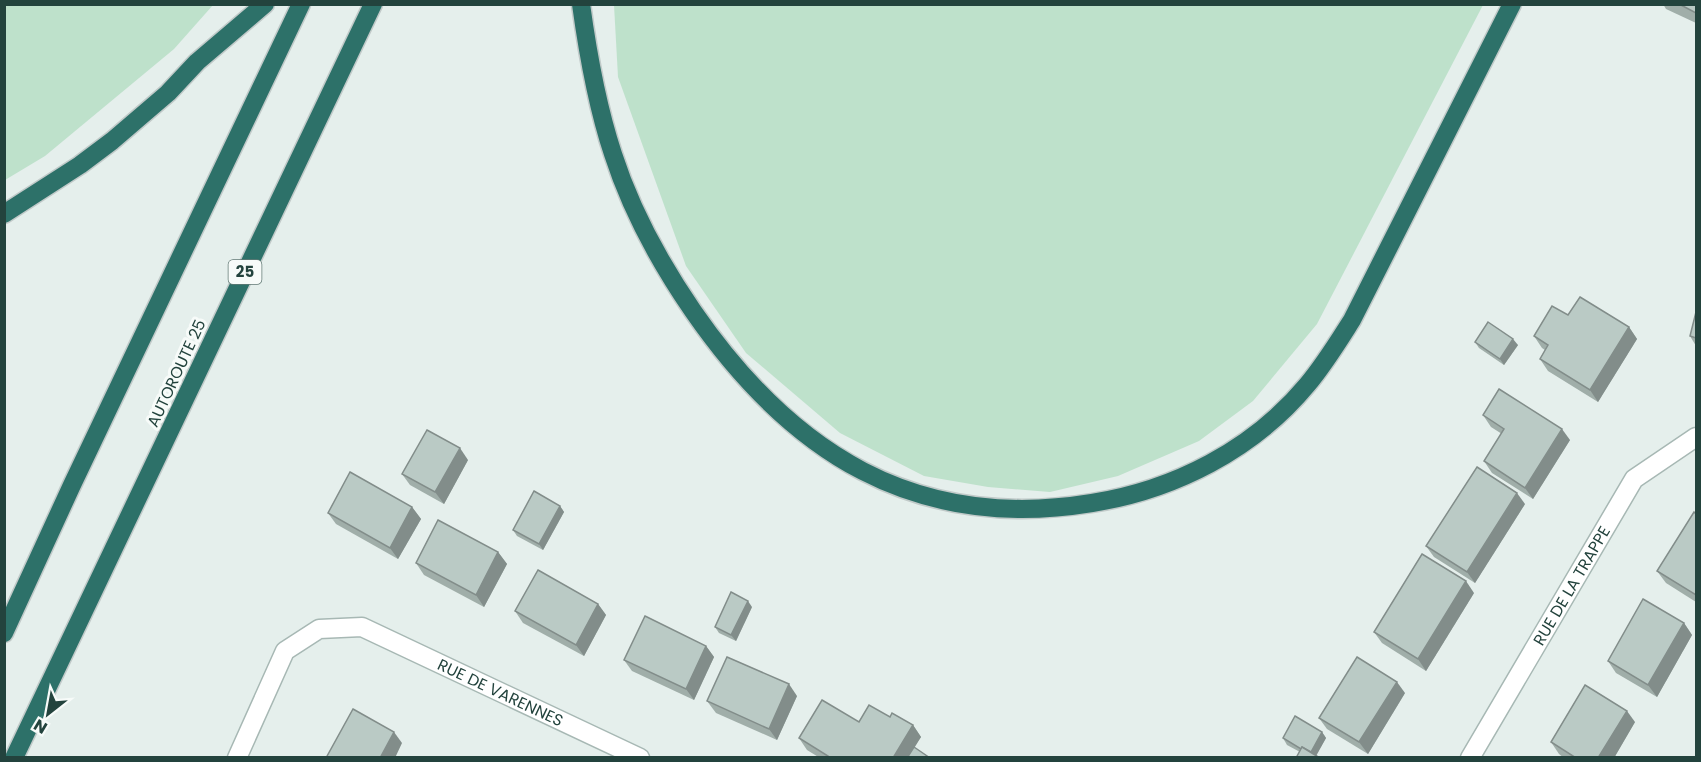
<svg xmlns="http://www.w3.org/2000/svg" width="1701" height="762" viewBox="0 0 1701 762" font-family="Poppins,sans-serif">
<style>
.grass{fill:#bee1cb}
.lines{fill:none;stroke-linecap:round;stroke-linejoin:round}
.street-casing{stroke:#a7b8b4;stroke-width:21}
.highway-casing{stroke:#c1cac9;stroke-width:21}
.street{stroke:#fff;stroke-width:18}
.highway{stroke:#2d7169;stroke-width:18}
.wall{fill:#a0aea9}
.shaded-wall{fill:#828d8a}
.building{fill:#bacac5;stroke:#828d8a;stroke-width:1.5}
.labels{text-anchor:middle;stroke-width:6;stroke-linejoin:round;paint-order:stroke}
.shield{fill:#f7fbf9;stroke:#637a75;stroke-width:1.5}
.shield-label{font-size:15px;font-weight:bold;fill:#23433d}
.street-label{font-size:16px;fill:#23433d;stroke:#f7fbf9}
</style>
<rect width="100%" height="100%" fill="#e5efec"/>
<g class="grass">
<path d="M4 5 5 4 213 5 174 49 45 156 5 180Z"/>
<path d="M614 5V4L1483 5 1317 324 1253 401 1199 441 1118 476 1050 492 988 487 924 476 840 433 746 353 686 266 618 77Z"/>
</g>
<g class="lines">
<defs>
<g id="street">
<path id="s1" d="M237 758 285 651 319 629 362 627 640 758"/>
<path id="s2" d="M1470 758 1634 479 1696 437"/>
</g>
<g id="highway">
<path d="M581 4C588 55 597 106 613 154 631 210 660 263 693 311 791 453 915 532 1092 503 1174 490 1253 450 1307 385 1324 365 1338 342 1352 320L1512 4"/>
<path d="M4 214 80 165 112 141 168 93 197 62 265 4"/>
<path d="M4 633 72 485 301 4"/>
<path d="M14 758 373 4"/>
</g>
</defs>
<use href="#street" class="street-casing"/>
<use href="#highway" class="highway-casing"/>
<use href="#street" class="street"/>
<use href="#highway" class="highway"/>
</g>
<g class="wall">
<path d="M1663 4H1696V23L1666 9Z"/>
<path d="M1696 312V346L1690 336Z"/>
<path d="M1568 315 1629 327 1637 339 1598 402 1548 371 1540 359 1545 350 1542 348 1534 336Z"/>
<path d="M1475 342 1518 345 1504 365 1479 348Z"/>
<path d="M1483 415 1570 440 1533 499 1492 473 1484 461 1502 434 1491 427Z"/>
<path d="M468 460 444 504 410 485 402 474Z"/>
<path d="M1525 504 1475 583 1434 557 1426 546Z"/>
<path d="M560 506 564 512 543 550 517 536 513 530Z"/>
<path d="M412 507 421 519 398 559 336 524 328 513Z"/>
<path d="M1696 514V602L1666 583 1657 571Z"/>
<path d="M498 552 507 564 484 607 424 575 416 563Z"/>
<path d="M1474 593 1426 671 1382 643 1374 632Z"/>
<path d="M598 604 606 615 584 656 523 623 515 611Z"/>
<path d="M752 607 736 641 719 633 715 627Z"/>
<path d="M1684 623 1692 635 1657 697 1616 673 1608 661Z"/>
<path d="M706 646 714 657 694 700 632 671 624 660Z"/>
<path d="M1405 693 1368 754 1327 729 1319 718Z"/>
<path d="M797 696 777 740 716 713 707 701Z"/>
<path d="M890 717 913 725 921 737 914 747 930 758H820L807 750 799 738 859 722Z"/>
<path d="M1635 722 1614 758H1564L1559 754 1551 742Z"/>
<path d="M1322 732 1326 738 1316 755 1300 752 1287 745 1283 738Z"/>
</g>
<g class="shaded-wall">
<path d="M1629 327 1637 339 1598 402 1590 390Z"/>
<path d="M1513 339 1518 345 1504 365 1500 359Z"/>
<path d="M1562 429 1570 440 1533 499 1525 488Z"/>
<path d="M460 448 468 460 444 504 435 492Z"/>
<path d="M1517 493 1525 504 1475 583 1467 572Z"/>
<path d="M560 506 564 512 543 550 539 544Z"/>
<path d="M412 507 421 519 398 559 390 548Z"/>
<path d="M498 552 507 564 484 607 476 595Z"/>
<path d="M1466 581 1474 593 1426 671 1418 659Z"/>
<path d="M748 601 752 607 736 641 731 635Z"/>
<path d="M598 604 606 615 584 656 576 645Z"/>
<path d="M1684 623 1692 635 1657 697 1648 685Z"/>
<path d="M706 646 714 657 694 700 686 689Z"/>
<path d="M1397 682 1405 693 1368 754 1359 742Z"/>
<path d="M789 684 797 696 777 740 769 729Z"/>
<path d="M1627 711 1635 722 1614 758H1598Z"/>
<path d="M913 725 921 737 908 758H893Z"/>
<path d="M394 732 402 743 395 758H380Z"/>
<path d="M1322 732 1326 738 1315 758 1310 754Z"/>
</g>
<g class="building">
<path d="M1679 4H1696V13Z"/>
<path d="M1580 297 1629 327 1590 390 1540 359 1548 345 1534 336 1552 306 1568 315Z"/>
<path d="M1696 312V338L1690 336Z"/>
<path d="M1488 322 1513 339 1500 359 1475 342Z"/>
<path d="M1499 389 1562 429 1525 488 1484 461 1504 429 1483 415Z"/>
<path d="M427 430 460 448 435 492 402 474Z"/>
<path d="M1477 467 1517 493 1467 572 1426 546Z"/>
<path d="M350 472 412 507 390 548 328 513Z"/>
<path d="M534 491 560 506 539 544 513 530Z"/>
<path d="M1694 512 1696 514V595L1657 571Z"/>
<path d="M438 520 498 552 476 595 416 563Z"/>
<path d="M1422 554 1466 581 1418 659 1374 632Z"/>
<path d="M538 570 598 604 576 645 515 611Z"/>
<path d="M731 592 748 601 731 635 715 627Z"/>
<path d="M1643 599 1684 623 1648 685 1608 661Z"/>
<path d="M645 616 706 646 686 689 624 660Z"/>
<path d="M727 657 789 684 769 729 707 701Z"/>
<path d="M1357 657 1397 682 1359 742 1319 718Z"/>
<path d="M1585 685 1627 711 1598 758H1576L1551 742Z"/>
<path d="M822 700 859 722 869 705 890 717 892 713 913 725 893 758H831L799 738Z"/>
<path d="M353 709 394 732 380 758H326Z"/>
<path d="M1295 716 1322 732 1311 752 1302 747 1301 749 1283 738Z"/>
<path d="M914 747 930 758H907Z"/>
<path d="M1302 747 1320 758H1296Z"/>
</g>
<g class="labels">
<rect class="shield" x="228.5" y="260" width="33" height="24" rx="4.5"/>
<g class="shield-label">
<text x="245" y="277">25</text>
</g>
<g class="street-label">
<text transform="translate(176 373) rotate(-65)" y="6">AUTOROUTE 25</text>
<text dy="6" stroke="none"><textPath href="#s2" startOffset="200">RUE DE LA TRAPPE</textPath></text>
<text dy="6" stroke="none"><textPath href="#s1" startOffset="354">RUE DE VARENNES</textPath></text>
</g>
</g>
<rect width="1701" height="762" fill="none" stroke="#23433d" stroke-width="12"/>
<g transform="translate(48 714) rotate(211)" stroke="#f7fbf9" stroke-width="4.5" paint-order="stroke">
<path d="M0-4.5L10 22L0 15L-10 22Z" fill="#23433d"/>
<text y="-9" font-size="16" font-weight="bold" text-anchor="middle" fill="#23433d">N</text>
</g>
</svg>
